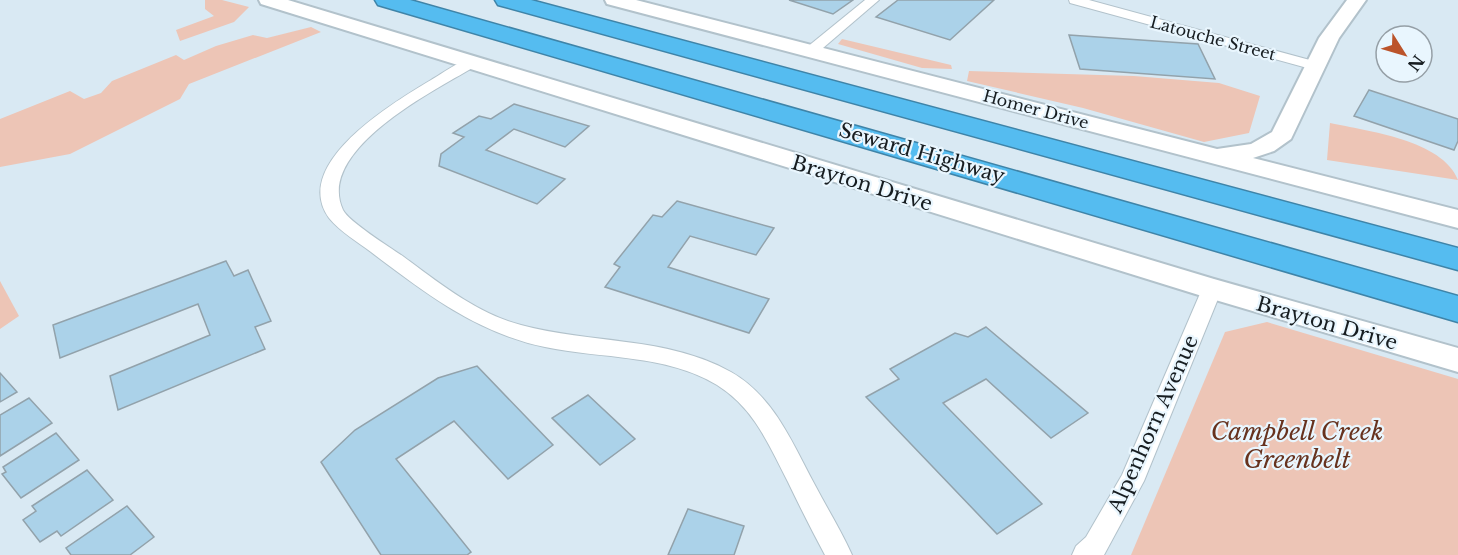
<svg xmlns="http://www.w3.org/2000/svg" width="1458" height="555" viewBox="0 0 1458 555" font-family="'Libre Baskerville',serif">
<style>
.green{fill:#edc5b6}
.building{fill:#abd2e9;stroke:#92a2ab;stroke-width:1.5}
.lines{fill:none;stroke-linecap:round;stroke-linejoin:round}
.street-casing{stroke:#b2c2cb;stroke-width:2}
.secondary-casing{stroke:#b2c2cb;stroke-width:4}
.highway-casing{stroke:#3f84a8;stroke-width:3}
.street{fill:#fff;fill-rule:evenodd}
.secondary{fill:#fff;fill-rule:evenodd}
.highway{fill:#55bcf0;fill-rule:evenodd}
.labels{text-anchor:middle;stroke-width:4.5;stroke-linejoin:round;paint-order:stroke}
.far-street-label{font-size:16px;fill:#171d21;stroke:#e9f6fe}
.street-label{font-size:20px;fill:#171d21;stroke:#e9f6fe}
.near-park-label{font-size:24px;font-style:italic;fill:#67321e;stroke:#e9f6fe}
</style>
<rect width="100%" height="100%" fill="#d9e9f3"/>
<g class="green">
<path d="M205 0H222L249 7 234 22 180 41 176 30 214 16 205 9Z"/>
<path d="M311 27 321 32 189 84 180 99 70 154 0 167V119L70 91 84 99 101 93 112 81 176 55 184 60 216 46 253 35 267 38Z"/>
<path d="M842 39 951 65 952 69 922 68 838 44Z"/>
<path d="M969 71 1134 76 1219 83 1260 96 1249 133 1204 142 1083 108 967 81Z"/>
<path d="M1330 123C1367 131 1443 140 1458 180L1327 160Z"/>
<path d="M0 281 19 316 0 329Z"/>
<path d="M1267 322 1458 379V555H1131L1225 332Z"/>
</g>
<g class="building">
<path d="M789 0H853L833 14Z"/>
<path d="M898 0H994L950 40 876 17Z"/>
<path d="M1069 35 1198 44 1215 79 1080 69Z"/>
<path d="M1369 90 1458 119V141L1454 150 1354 116Z"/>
<path d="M514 104 589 126 565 147 514 129 486 150 565 179 537 204 439 166 441 154 464 137 453 133 479 116 491 119Z"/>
<path d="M677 201 774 228 756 255 690 236 668 267 769 299 749 333 605 287 620 267 614 264 653 215 662 217Z"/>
<path d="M226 261 234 276 248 270 271 321 255 327 265 349 118 410 110 376 210 335 198 304 60 358 53 325Z"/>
<path d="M986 327 1088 413 1051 438 986 379 943 403 1042 504 997 534 866 397 899 379 890 369 955 333 968 337Z"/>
<path d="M477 366 553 445 508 479 454 421 396 459 471 552 467 555H381L321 462 355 430 438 378Z"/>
<path d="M0 373 17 392 0 402Z"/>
<path d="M588 395 635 439 600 465 552 418Z"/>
<path d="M29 398 52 423 0 456V415Z"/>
<path d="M56 433 79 460 21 498 2 474 6 472 3 467Z"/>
<path d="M87 470 113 500 61 536 57 531 40 542 23 520 36 511 32 506Z"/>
<path d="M127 506 154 537 130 555H71L66 548Z"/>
<path d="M688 509 744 526 734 555H668Z"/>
</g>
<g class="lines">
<defs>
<g id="street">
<path d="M865 0H879L816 54H806L804 51 806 48Z"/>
<path d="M1069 0H1089L1321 63 1323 66 1316 70 1311 69 1070 3Z"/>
<path d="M471 59 478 63 476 66C435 90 315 150 343 210 349 222 391 248 404 257 439 283 478 314 521 325 590 344 667 336 731 372 775 397 793 445 816 487 828 510 842 532 852 555H825C812 531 800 507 788 482 769 445 754 408 717 385 666 354 601 359 545 347 477 333 425 293 371 252 358 242 340 232 329 218 290 164 394 102 431 80 443 73 457 62 471 59Z"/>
<path d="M1212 282 1219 284 1222 289 1144 481 1104 555H1072L1076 546 1086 537 1122 475 1202 289 1205 284Z"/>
</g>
<g id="secondary">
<path d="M259 0H288L1214 279 1458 348V372L1202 296 261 4Z"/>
<path d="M605 0H636L1217 149 1251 144 1272 132 1319 38 1347 0H1366L1339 38 1291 139 1274 151 1253 158 1458 210V228L607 4Z"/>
</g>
<g id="highway">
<path d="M375 0H410L1458 296V322L378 5Z"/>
<path d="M495 0H531L1458 248V270L498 5Z"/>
</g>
</defs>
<use href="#street" class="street-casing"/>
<use href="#secondary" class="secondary-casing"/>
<use href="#highway" class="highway-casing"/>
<use href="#street" class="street"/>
<use href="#secondary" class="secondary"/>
<use href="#highway" class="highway"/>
</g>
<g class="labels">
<g class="far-street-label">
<text transform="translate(1213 38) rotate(15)" y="6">Latouche Street</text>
<text transform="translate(1036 109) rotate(15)" y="6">Homer Drive</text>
</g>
<g class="street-label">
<text transform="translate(922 153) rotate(16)" y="7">Seward Highway</text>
<text transform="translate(862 183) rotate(17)" y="7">Brayton Drive</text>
<text transform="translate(1327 323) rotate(16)" y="7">Brayton Drive</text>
<text transform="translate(1153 424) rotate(-66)" y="7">Alpenhorn Avenue</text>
</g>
<g class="near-park-label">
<text x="1297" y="440">Campbell Creek<tspan x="1297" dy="28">Greenbelt</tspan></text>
</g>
</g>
<g transform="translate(1404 54) rotate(127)"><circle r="28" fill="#e9f6fe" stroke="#959fa6" stroke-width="1.5"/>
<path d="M0-4.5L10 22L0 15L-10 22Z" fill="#bb542b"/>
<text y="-9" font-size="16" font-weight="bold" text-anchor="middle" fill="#171d21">N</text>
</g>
</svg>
